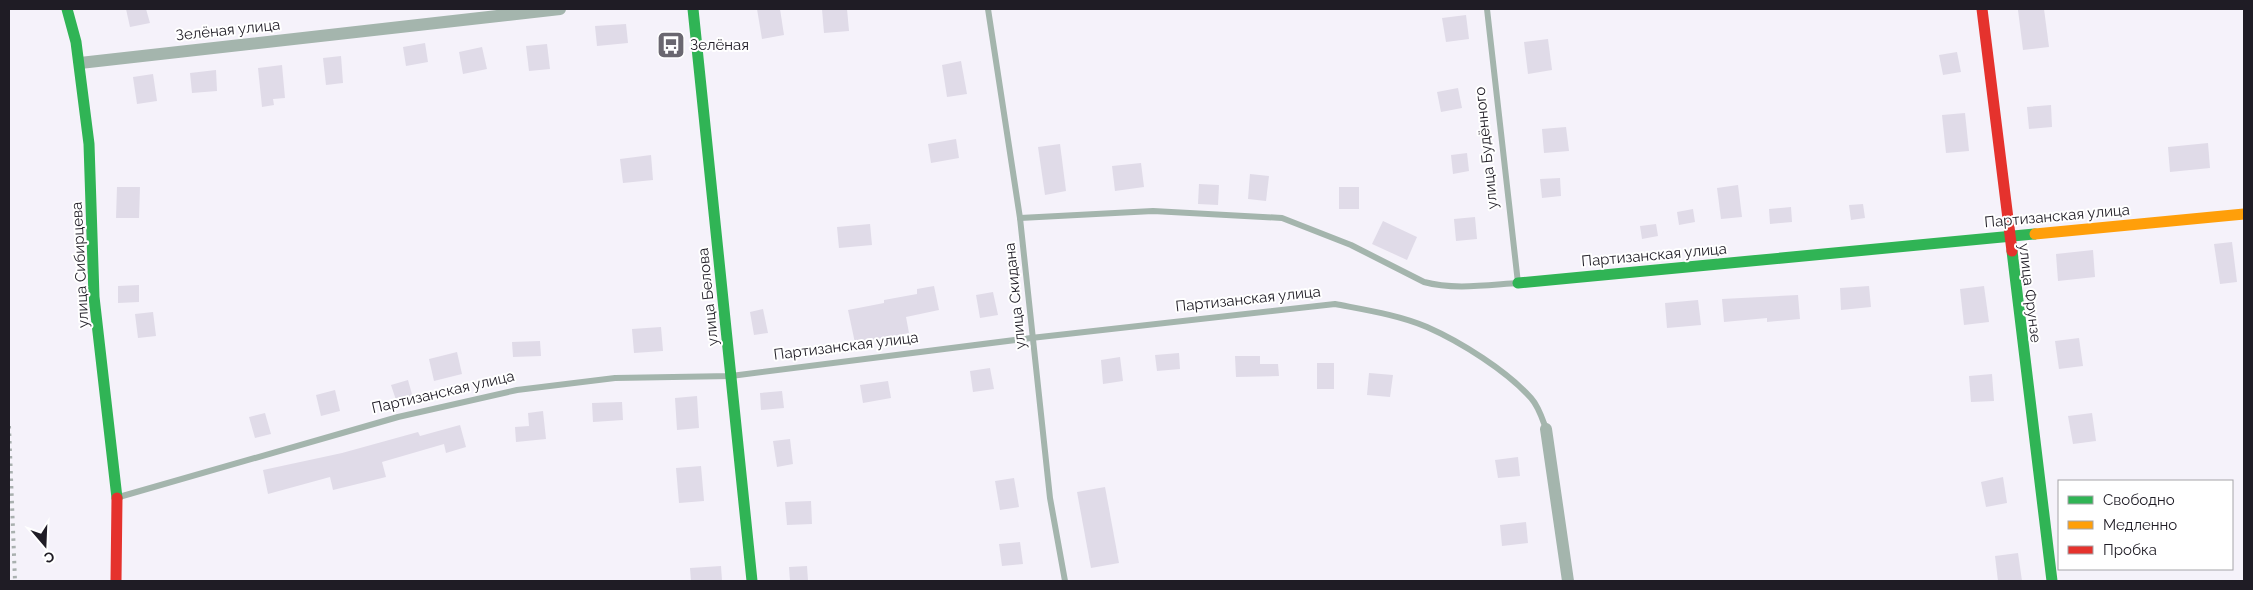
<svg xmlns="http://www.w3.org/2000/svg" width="2253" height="590" viewBox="0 0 2253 590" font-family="Raleway,sans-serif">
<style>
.building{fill:#e0dbe8}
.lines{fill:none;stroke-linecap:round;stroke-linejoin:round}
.lane{stroke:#a4b5ad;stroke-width:6}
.street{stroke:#a4b5ad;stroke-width:12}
.fast{stroke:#30b455;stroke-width:11}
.slow{stroke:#ff9f0a;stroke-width:11}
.jam{stroke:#e5322d;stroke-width:11}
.rail{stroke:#a9b0af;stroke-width:4;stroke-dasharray:2.5 5;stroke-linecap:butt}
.labels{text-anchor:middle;stroke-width:4;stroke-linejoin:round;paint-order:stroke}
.street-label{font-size:15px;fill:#1f1c25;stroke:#fff}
.poi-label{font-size:15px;fill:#1f1c25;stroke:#fff;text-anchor:start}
</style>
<rect width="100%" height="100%" fill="#f5f2fa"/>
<g class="building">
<path d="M126 9H146L150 23 130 27Z"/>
<path d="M757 9H780L784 35 762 39Z"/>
<path d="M822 9H847L849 31 824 33Z"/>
<path d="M2028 9H2044L2049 47 2023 50 2018 10Z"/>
<path d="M1466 15 1469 39 1446 42 1442 18Z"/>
<path d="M626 24 628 43 597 46 595 26Z"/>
<path d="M1548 39 1552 70 1528 74 1524 42Z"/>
<path d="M425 43 428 62 406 66 403 47Z"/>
<path d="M547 44 550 69 529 71 526 46Z"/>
<path d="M482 47 487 69 463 74 459 52Z"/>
<path d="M1957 52 1961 72 1943 75 1939 55Z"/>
<path d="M341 56 343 83 326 85 323 58Z"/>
<path d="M961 61 967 94 947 97 942 65Z"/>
<path d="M282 65 285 98 273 99 274 105 262 107 258 68Z"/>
<path d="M216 70 217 91 192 93 190 73Z"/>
<path d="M153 74 157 101 137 104 133 77Z"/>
<path d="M1458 88 1462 108 1441 112 1437 92Z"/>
<path d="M2051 105 2052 127 2029 129 2027 107Z"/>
<path d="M1965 113 1969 151 1946 153 1942 115Z"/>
<path d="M1566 127 1569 151 1544 153 1542 129Z"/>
<path d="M956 139 959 158 931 163 928 144Z"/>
<path d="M2208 143 2210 168 2170 172 2168 147Z"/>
<path d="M1060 144 1066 191 1045 195 1038 147Z"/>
<path d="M1467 153 1469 171 1453 174 1451 155Z"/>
<path d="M651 155 653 180 623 183 620 159Z"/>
<path d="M1141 163 1144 187 1115 191 1112 166Z"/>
<path d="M1250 174 1269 176 1266 201 1248 199Z"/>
<path d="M1560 178 1561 196 1542 198 1540 179Z"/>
<path d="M1199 184 1219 185 1218 205 1198 204Z"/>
<path d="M1738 185 1742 217 1721 219 1717 188Z"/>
<path d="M117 187H140L139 218H116Z"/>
<rect x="1339" y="187" width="20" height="22"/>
<path d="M1863 204 1865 218 1851 220 1849 205Z"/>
<path d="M1791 207 1792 222 1770 224 1769 209Z"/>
<path d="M1693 209 1695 222 1679 225 1677 212Z"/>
<path d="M1475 217 1477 239 1456 241 1454 219Z"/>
<path d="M1383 221 1417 237 1407 260 1372 244Z"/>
<path d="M870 224 872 245 839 248 837 227Z"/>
<path d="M1656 224 1658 236 1642 239 1640 226Z"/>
<path d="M2232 242 2237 282 2220 284 2214 244Z"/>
<path d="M2093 250 2095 277 2058 281 2056 254Z"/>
<path d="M139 285V302L118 303V286Z"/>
<path d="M934 286 939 310 906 317 909 333 855 343 848 310 884 303V300L917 294V289Z"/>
<path d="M1869 286 1871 307 1841 310 1840 288Z"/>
<path d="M1984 286 1989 322 1964 325 1960 289Z"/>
<path d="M993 292 998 315 980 318 976 295Z"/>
<path d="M1798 295 1800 319 1767 322V318L1724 322 1722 299Z"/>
<path d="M1698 300 1701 325 1667 328 1665 303Z"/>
<path d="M763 309 768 333 754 335 750 312Z"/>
<path d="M153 312 156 336 138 338 135 314Z"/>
<path d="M661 327 663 351 634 353 632 329Z"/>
<path d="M2079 338 2083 366 2059 369 2055 341Z"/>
<path d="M540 341 541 356 513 357 512 342Z"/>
<path d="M457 352 462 374 434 381 429 359Z"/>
<path d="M1179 353 1180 369 1157 371 1155 355Z"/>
<path d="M1235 356H1260V364H1278L1279 376 1236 377Z"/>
<path d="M1120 357 1123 381 1103 384 1101 360Z"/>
<rect x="1317" y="363" width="17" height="26"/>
<path d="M990 368 994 389 973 392 970 371Z"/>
<path d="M1369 373 1393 375 1390 397 1367 395Z"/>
<path d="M1992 374 1994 401 1971 402 1969 376Z"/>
<path d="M408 380 413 398 397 403 391 385Z"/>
<path d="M888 381 891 398 863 403 860 385Z"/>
<path d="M335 390 340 411 321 416 316 395Z"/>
<path d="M782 391 784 408 761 410 760 393Z"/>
<path d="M697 396 699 428 677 430 675 398Z"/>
<path d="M622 402 623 420 593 422 592 403Z"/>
<path d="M543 411 546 439 516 442 515 427 529 426 528 413Z"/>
<path d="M265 413 271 434 255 438 249 417Z"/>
<path d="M2092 413 2096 441 2073 444 2068 416Z"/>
<path d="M460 425 466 447 446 453 444 444 382 462 386 477 333 490 330 477 268 494 263 470 342 453 418 432 420 436Z"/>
<path d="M790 439 793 464 777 467 773 441Z"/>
<path d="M1518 457 1520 476 1498 478 1495 460Z"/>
<path d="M701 466 704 501 679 503 676 468Z"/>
<path d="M2003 477 2007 503 1986 507 1981 482Z"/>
<path d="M1014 478 1019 507 1000 510 995 481Z"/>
<path d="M1105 487 1119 563 1091 568 1077 492Z"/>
<path d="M811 501 812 524 787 525 785 502Z"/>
<path d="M1526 522 1528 543 1502 546 1500 525Z"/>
<path d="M1020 542 1023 564 1002 566 999 544Z"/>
<path d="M2018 553 2022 581H1998L1995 556Z"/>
<path d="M721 566 722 581H691L690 568Z"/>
<path d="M807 566 808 581H790L789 567Z"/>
</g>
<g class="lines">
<g class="lane">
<path d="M988 9 1020 218 1050 498 1065 581"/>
<path d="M1020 218 1153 211 1282 218 1351 245 1424 282C1453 290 1487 285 1518 283L1487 9"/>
<path d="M119 497 398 417 517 390 615 378 731 376 1031 338 1335 304C1366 310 1399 315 1427 327 1461 342 1507 371 1531 398 1539 407 1542 418 1546 429"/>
</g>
<g class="street">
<path d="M80 63 560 9"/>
<path d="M1546 429 1568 581"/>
</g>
<g class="fast">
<path d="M67 9 76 42 89 144 94 297 117 498"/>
<path d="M693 9 752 581"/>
<path d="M2012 251 2052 581"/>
<path d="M1518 283 2035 234"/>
</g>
<path class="slow" d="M2035 234 2244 214"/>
<g class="jam">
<path d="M1982 9 2012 251"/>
<path d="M116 581 117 498"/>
</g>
<path class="rail" d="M9 426 15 581"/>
</g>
<defs>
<symbol id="bus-square" viewBox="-11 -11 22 22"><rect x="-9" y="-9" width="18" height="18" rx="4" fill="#6a6770" stroke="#fff"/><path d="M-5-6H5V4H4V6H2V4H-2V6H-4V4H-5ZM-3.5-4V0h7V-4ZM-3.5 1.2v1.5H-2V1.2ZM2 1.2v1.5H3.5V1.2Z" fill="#fff"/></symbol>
</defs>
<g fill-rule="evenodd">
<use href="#bus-square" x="655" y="29" width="32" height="32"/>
</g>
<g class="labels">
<g class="street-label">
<text transform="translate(228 30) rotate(-6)" y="5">Зелёная улица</text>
<text transform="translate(1486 148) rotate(-96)" y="5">улица Будённого</text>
<text transform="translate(2057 216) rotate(-5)" y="5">Партизанская улица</text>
<text transform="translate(1654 255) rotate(-5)" y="5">Партизанская улица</text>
<text transform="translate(80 265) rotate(-93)" y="5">улица Сибирцева</text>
<text transform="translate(2030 293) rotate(83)" y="5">улица Фрунзе</text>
<text transform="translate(1015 296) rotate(-96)" y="5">улица Скидана</text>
<text transform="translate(708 297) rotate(-96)" y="5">улица Белова</text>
<text transform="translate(1248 299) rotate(-6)" y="5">Партизанская улица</text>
<text transform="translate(846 346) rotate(-7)" y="5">Партизанская улица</text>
<text transform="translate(443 392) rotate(-13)" y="5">Партизанская улица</text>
</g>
<g class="poi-label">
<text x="690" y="50">Зелёная</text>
</g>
</g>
<rect width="2253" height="590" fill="none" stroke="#1f1c25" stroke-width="20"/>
<rect x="2058" y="480" width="175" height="90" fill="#ffffff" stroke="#a5a4a8"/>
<rect x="2068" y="496" width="25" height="8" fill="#30b455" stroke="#a5a4a8"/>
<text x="2103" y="505" font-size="15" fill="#1f1c25">Свободно</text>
<rect x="2068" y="521" width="25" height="8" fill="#ff9f0a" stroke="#a5a4a8"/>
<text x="2103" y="530" font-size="15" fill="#1f1c25">Медленно</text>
<rect x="2068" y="546" width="25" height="8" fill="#e5322d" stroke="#a5a4a8"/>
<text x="2103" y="555" font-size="15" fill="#1f1c25">Пробка</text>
<g transform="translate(45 545) rotate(161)" stroke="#ffffff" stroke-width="4" paint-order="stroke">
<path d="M0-4L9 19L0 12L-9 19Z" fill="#1f1c25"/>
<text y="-8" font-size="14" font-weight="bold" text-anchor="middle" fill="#1f1c25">С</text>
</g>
</svg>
